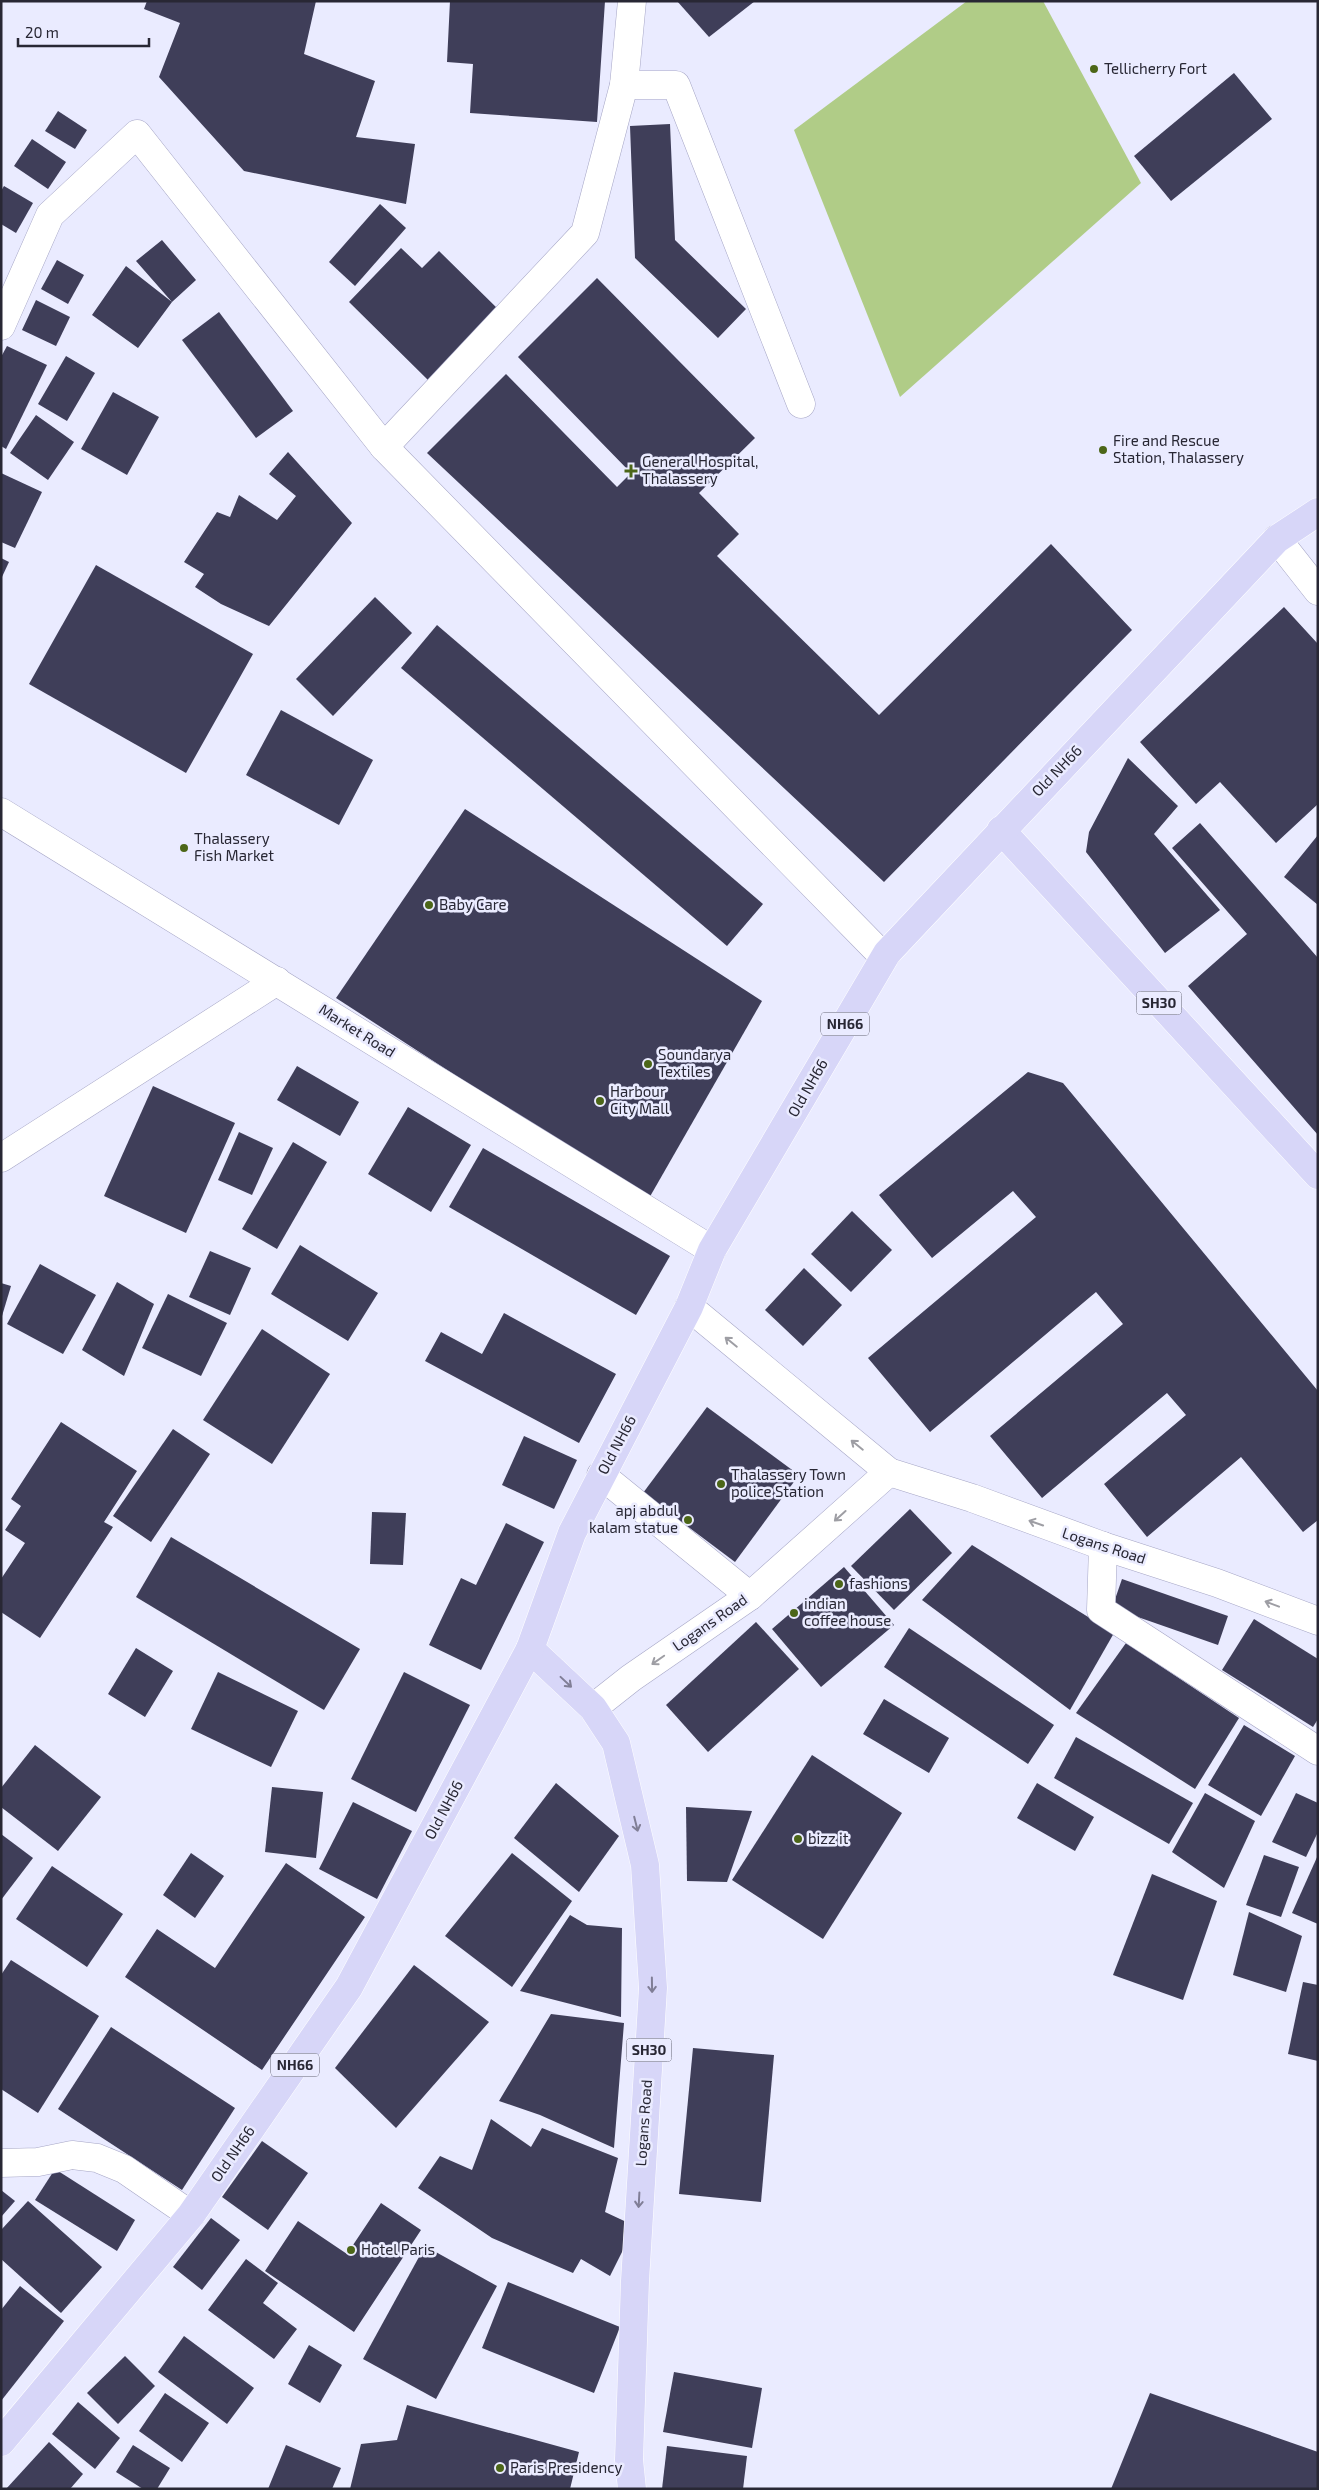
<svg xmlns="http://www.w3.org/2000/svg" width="1319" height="2490" viewBox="0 0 1319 2490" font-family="'Exo 2',sans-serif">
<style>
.green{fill:#b0cc87}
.building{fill:#3f3e59}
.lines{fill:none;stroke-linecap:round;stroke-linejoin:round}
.minor-casing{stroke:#a6a6c6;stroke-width:29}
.major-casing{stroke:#fff;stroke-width:29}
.minor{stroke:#fff;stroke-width:28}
.major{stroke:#d7d6f8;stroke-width:28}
.oneway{stroke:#9e9ea4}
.oneway2{stroke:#807e96}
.poi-dot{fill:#4c6618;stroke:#eaebff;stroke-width:2}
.labels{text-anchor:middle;stroke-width:5;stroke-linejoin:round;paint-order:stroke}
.shield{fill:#eaebff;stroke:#626271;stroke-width:1}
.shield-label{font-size:14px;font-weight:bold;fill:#282734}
.poi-label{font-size:15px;fill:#282734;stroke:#eaebff;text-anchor:start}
.street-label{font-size:15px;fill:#282734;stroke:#eaebff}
</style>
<rect width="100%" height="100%" fill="#eaebff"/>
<path class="green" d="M967 1H1043L1141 183 900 397 794 130Z"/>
<g class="building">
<path d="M147 1H316L304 54 375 81 356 137 415 144 406 204 244 171 159 77 180 23 144 9Z"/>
<path d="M450 1H605L597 122 470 113 473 64 447 62Z"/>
<path d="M677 1H755L709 37Z"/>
<path d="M1234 73 1272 119 1171 201 1134 156Z"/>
<path d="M58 111 87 130 75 149 45 131Z"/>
<path d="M670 124 675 240 746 309 718 338 635 258 630 126Z"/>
<path d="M32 139 66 162 48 189 14 166Z"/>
<path d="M4 186 33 203 16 233 1 224V191Z"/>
<path d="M380 204 406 228 355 286 329 262Z"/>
<path d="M162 240 196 280 172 302 138 348 92 315 126 266 172 302 136 261Z"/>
<path d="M401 248 422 268 439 251 498 309 428 380 349 302Z"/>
<path d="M57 260 84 275 68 304 41 289Z"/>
<path d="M597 278 755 438 699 493 739 534 717 556 879 715 1051 544 1132 630 884 882 427 453 506 374 617 487 631 473 518 357Z"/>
<path d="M36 300 70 317 56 346 22 330Z"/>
<path d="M219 312 293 411 256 438 182 340Z"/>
<path d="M7 346 47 365 6 449 1 446V357Z"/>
<path d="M66 356 95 373 67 421 38 404Z"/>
<path d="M113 392 159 417 127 475 81 449Z"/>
<path d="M36 415 74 442 48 480 10 453Z"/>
<path d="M288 452 352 523 269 626 221 604 195 587 204 574 184 562 217 512 230 517 239 495 277 520 296 496 269 474Z"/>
<path d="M1 473 42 492 15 548 1 542Z"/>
<path d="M1 558 9 562 1 579Z"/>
<path d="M96 565 253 654 186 773 29 684Z"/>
<path d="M375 597 412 633 333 716 296 679Z"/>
<path d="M1284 607 1318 644V804L1276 843 1220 782 1196 804 1140 742Z"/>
<path d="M437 625 763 904 727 946 401 668Z"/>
<path d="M281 710 373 760 339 825 246 775Z"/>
<path d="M1128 758 1178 806 1154 834 1220 910 1165 953 1086 852 1089 832Z"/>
<path d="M465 809 762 1001 648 1200 336 998Z"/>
<path d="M1200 823 1318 958V1135L1188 986 1247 934 1172 848Z"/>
<path d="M1318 835V905L1284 877Z"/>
<path d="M297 1066 359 1102 340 1136 277 1100Z"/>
<path d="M1028 1072 1063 1083 1318 1391V1520L1303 1532 1241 1457 1147 1537 1104 1484 1186 1415 1167 1393 1042 1498 990 1436 1123 1324 1096 1292 930 1432 868 1358 1036 1217 1013 1191 932 1258 879 1195Z"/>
<path d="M153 1086 235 1123 186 1233 104 1196Z"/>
<path d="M408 1107 471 1145 431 1212 368 1174Z"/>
<path d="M239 1132 273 1148 252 1195 218 1180Z"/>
<path d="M293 1142 327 1162 277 1249 242 1229Z"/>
<path d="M483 1148 670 1256 636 1315 449 1207Z"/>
<path d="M852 1211 892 1250 851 1292 811 1254Z"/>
<path d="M300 1245 378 1293 348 1341 271 1294Z"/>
<path d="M210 1251 251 1268 230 1315 189 1297Z"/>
<path d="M40 1264 96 1295 63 1354 7 1324Z"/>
<path d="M804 1268 842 1305 803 1346 765 1310Z"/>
<path d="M117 1282 154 1304 124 1376 82 1350Z"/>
<path d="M1 1283 11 1286 2 1316H1Z"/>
<path d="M168 1294 227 1323 201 1376 142 1348Z"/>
<path d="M504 1313 616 1374 579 1443 425 1361 441 1332 482 1354Z"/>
<path d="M262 1329 330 1374 272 1464 203 1420Z"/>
<path d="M707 1407 799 1475 735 1562 643 1493Z"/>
<path d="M61 1422 137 1471 104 1522 113 1527 40 1638 1 1612V1579L25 1543 5 1530 21 1506 11 1499Z"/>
<path d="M173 1429 210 1454 151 1542 113 1516Z"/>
<path d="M524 1436 577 1460 554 1509 502 1485Z"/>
<path d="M910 1509 952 1553 894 1610 851 1566Z"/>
<path d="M372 1512 406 1513 403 1565 370 1564Z"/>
<path d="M506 1523 544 1542 481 1670 429 1645 461 1578 476 1585Z"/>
<path d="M171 1537 360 1649 324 1710 136 1597Z"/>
<path d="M972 1545 1114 1633 1070 1710 922 1600Z"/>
<path d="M844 1567 894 1625 821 1687 772 1629Z"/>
<path d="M1122 1579 1228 1616 1218 1645 1112 1608Z"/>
<path d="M1254 1619 1318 1659V1719L1313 1727 1222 1670Z"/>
<path d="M756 1622 799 1669 708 1752 666 1705Z"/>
<path d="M909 1628 1054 1725 1028 1764 884 1667Z"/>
<path d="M1126 1643 1239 1718 1195 1789 1076 1713Z"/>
<path d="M136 1648 173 1671 145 1717 108 1694Z"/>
<path d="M218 1672 298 1711 271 1767 191 1729Z"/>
<path d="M404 1672 470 1705 416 1812 351 1779Z"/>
<path d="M884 1699 949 1738 929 1773 863 1734Z"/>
<path d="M1244 1725 1295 1756 1261 1816 1208 1785Z"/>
<path d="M1076 1737 1193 1803 1169 1844 1054 1778Z"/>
<path d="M35 1745 101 1797 58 1851 1 1807V1788Z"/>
<path d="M812 1755 902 1813 823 1939 732 1880Z"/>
<path d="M556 1783 619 1836 579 1892 514 1838Z"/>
<path d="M1037 1783 1094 1817 1075 1851 1017 1818Z"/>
<path d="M272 1787 323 1792 316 1858 265 1852Z"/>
<path d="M1205 1793 1255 1821 1224 1888 1172 1852Z"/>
<path d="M1296 1793 1318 1803V1832L1306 1857 1272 1842Z"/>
<path d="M353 1802 412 1831 377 1899 319 1869Z"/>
<path d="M686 1807 752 1811 727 1882 687 1881Z"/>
<path d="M1 1834 33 1858 1 1900Z"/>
<path d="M191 1853 224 1876 195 1918 163 1895Z"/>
<path d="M512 1853 572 1901 512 1987 445 1936Z"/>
<path d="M1264 1855 1299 1867 1281 1917 1246 1905Z"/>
<path d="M1318 1855V1924L1292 1913Z"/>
<path d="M286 1863 365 1917 262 2070 125 1977 157 1929 215 1968Z"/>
<path d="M52 1866 123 1914 87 1967 16 1919Z"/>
<path d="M1152 1874 1217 1901 1183 2000 1113 1975Z"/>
<path d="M1249 1912 1302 1936 1286 1992 1233 1975Z"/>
<path d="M570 1915 587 1925 622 1928 621 2017 520 1991Z"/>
<path d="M11 1960 99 2016 38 2113 1 2089V1975Z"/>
<path d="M414 1965 489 2022 396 2128 335 2068Z"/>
<path d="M1303 1982 1318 1985V2061L1288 2054Z"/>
<path d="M551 2014 624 2023 614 2148 540 2115 499 2101Z"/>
<path d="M111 2027 235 2108 182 2190 58 2109Z"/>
<path d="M693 2048 774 2055 761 2202 679 2194Z"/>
<path d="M491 2119 531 2147 542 2128 618 2158 605 2212 635 2226 610 2276 581 2259 573 2273 492 2238 418 2188 440 2156 472 2170Z"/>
<path d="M262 2141 308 2173 268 2230 222 2197Z"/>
<path d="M55 2169 135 2220 117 2251 35 2200Z"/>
<path d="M1 2190 15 2201 1 2217Z"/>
<path d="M28 2201 102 2267 61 2313 1 2259V2230Z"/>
<path d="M381 2203 421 2230 354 2332 265 2271 298 2221 347 2254Z"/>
<path d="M211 2218 240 2240 202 2290 173 2267Z"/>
<path d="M425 2246 497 2286 436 2399 363 2359Z"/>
<path d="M246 2259 278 2283 263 2303 297 2329 274 2359 208 2310Z"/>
<path d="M508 2282 620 2327 594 2393 482 2348Z"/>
<path d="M20 2286 64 2321 1 2401V2310Z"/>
<path d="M184 2336 254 2388 227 2424 158 2372Z"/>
<path d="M309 2345 342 2365 320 2403 288 2384Z"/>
<path d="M125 2356 155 2386 118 2424 87 2393Z"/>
<path d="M674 2372 762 2388 752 2448 663 2432Z"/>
<path d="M165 2393 209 2423 182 2462 139 2431Z"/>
<path d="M1150 2393 1318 2452V2489H1111Z"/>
<path d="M78 2402 120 2438 95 2469 52 2434Z"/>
<path d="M407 2405 579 2452 570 2489H350L361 2444 397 2440Z"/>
<path d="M49 2442 83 2474 70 2489H6Z"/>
<path d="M133 2445 170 2468 157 2489H143L116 2472Z"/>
<path d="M286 2445 341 2468 332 2489H268Z"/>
<path d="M667 2446 747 2456 743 2489H662Z"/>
</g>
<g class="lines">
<defs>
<g id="minor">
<path d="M624 85H676L801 404"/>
<path d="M1 326 50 215 137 134 384 447 878 951 887 953"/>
<path d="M384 447 585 233 624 85 632 1"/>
<path d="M1277 539 1318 591"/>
<path d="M1 812 712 1250"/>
<path d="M1 1158 277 981"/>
<path d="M689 1307 889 1472 972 1498 1103 1546 1217 1583 1318 1621"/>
<path d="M601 1475 750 1596"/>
<path d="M1103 1546 1101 1610 1318 1751"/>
<path d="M593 1708 631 1678 750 1596 889 1472"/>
<path d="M1 2163 38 2162 72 2155 97 2158 124 2169 191 2215"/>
</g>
<g id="major">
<path d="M1001 830 1318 1175"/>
<path d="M530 1649 593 1708 616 1743 645 1865 653 1988 635 2281 629 2460 632 2489"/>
<path d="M1 2442 191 2215 349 1987 530 1649 572 1533 689 1307 712 1250 887 953 1277 539 1318 512"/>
</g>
</defs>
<use href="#minor" class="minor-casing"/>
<use href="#major" class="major-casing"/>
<use href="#minor" class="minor"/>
<use href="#major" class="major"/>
</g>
<defs><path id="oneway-shaft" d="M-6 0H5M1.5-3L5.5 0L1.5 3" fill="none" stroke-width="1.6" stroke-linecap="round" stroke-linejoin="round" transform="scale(1.25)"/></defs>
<g class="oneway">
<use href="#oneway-shaft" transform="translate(731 1342) rotate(-141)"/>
<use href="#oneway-shaft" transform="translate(857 1445) rotate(-141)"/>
<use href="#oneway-shaft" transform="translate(840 1516) rotate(138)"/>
<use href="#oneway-shaft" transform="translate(1036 1523) rotate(-161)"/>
<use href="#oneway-shaft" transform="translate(1272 1604) rotate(-159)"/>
<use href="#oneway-shaft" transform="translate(658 1660) rotate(145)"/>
</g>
<g class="oneway2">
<use href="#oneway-shaft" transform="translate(566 1682) rotate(43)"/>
<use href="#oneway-shaft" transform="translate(636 1824) rotate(76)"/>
<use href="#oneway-shaft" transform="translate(652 1985) rotate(89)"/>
<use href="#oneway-shaft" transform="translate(639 2200) rotate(93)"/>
</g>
<g class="poi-dot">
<circle cx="1094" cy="69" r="5"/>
<circle cx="1103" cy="450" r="5"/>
<path d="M628.5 463.5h5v5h5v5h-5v5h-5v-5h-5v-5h5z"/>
<circle cx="184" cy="848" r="5"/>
<circle cx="429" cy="905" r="5"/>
<circle cx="648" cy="1064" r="5"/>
<circle cx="600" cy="1101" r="5"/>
<circle cx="721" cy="1484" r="5"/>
<circle cx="688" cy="1520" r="5"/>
<circle cx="839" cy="1584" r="5"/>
<circle cx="794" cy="1613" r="5"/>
<circle cx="798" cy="1839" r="5"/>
<circle cx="351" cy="2250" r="5"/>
<circle cx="500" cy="2468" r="5"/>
</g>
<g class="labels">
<g class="shield">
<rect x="1136.5" y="991.5" width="45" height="23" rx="4"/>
<rect x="821" y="1012.5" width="48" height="23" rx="4"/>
<rect x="626.5" y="2038.5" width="45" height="23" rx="4"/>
<rect x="271" y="2053.5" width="48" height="23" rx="4"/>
</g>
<g class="shield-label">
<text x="1159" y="1008">SH30</text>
<text x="845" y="1029">NH66</text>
<text x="649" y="2055">SH30</text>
<text x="295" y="2070">NH66</text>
</g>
<g class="poi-label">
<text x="1104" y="74">Tellicherry Fort</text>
<text x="1113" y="446">Fire and Rescue<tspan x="1113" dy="17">Station, Thalassery</tspan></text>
<text x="642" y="467">General Hospital,<tspan x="642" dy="17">Thalassery</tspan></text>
<text x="194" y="844">Thalassery<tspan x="194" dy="17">Fish Market</tspan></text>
<text x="439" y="910">Baby Care</text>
<text x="658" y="1060">Soundarya<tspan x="658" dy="17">Textiles</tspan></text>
<text x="610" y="1097">Harbour<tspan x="610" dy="17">City Mall</tspan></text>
<text x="731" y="1480">Thalassery Town<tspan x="731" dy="17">police Station</tspan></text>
<text x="678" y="1516" text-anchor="end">apj abdul<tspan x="678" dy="17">kalam statue</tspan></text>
<text x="849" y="1589">fashions</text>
<text x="804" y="1609">indian<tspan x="804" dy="17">coffee house</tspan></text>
<text x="808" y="1844">bizz it</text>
<text x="361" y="2255">Hotel Paris</text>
<text x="510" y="2473">Paris Presidency</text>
</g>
<g class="street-label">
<text transform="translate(1057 771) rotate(-46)" y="5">Old NH66</text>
<text transform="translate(357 1031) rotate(32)" y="5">Market Road</text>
<text transform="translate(808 1088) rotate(-60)" y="5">Old NH66</text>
<text transform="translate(617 1445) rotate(-62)" y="5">Old NH66</text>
<text transform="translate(1104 1546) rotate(18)" y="5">Logans Road</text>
<text transform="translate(710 1623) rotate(-35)" y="5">Logans Road</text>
<text transform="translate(444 1810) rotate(-62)" y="5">Old NH66</text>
<text transform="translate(644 2123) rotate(-86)" y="5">Logans Road</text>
<text transform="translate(233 2154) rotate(-55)" y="5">Old NH66</text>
</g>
</g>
<rect width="1319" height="2490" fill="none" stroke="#282734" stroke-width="5"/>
<path d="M18 38v8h131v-8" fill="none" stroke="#282734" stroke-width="2.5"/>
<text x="25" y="38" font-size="15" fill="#282734" stroke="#eaebff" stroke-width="4" paint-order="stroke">20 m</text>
</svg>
